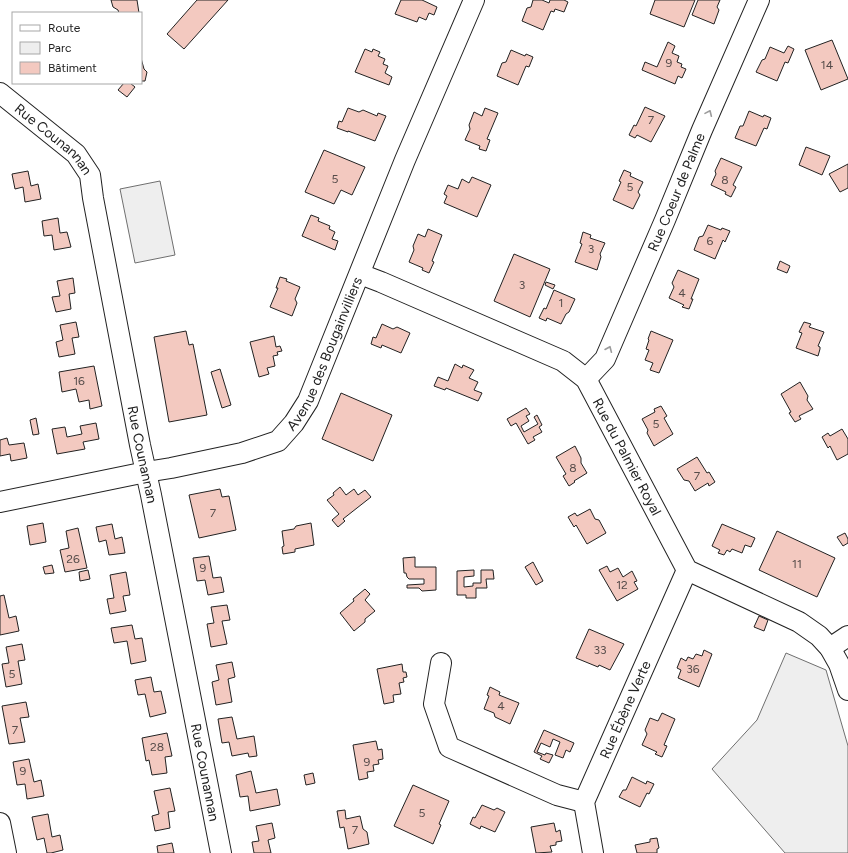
<svg xmlns="http://www.w3.org/2000/svg" width="848" height="853" viewBox="0 0 848 853" font-family="Figtree,sans-serif">
<style>
.green{fill:#eee;stroke:#6f6f6f}
.building{fill:#f3c9c0;stroke:#222}
.lines{fill:none;stroke-linecap:round;stroke-linejoin:round}
.minor-casing{stroke:#222;stroke-width:22}
.minor{stroke:#fff;stroke-width:20}
.oneway{stroke:#9c9c9c}
.labels{text-anchor:middle;stroke-width:3;stroke-linejoin:round;paint-order:stroke}
.number-label{font-size:12px;fill:#564c4a}
.street-label{font-size:14px;fill:#222;stroke:#fff}
</style>
<rect width="100%" height="100%" fill="#fff"/>
<g class="green">
<path d="M160 181 175 255 135 263 120 189Z"/>
<path d="M786 653 826 670 848 746V853H785L712 769 757 720Z"/>
</g>
<g class="building">
<path d="M111 0H137L139 13H119L118 10 113 7Z"/>
<path d="M197 0H228L184 49 167 34Z"/>
<path d="M401 0H422L437 7 434 15 429 13 426 20 419 17 417 22 395 14Z"/>
<path d="M533 0H542L549 3 550 0H564L568 2 564 12 555 9 554 12 551 11 543 30 522 21 527 8 531 7Z"/>
<path d="M655 0H695L684 27 650 14Z"/>
<path d="M698 0H720L717 7 719 10 714 24 692 15Z"/>
<path d="M832 40 848 79 821 90 805 50Z"/>
<path d="M668 42 675 46 672 53 679 56 677 62 682 64 681 67 686 69 682 78 678 76 675 84 642 70 645 62 657 67Z"/>
<path d="M788 46 794 49 788 63 785 62 777 81 756 72 762 60 765 59 770 47 784 53Z"/>
<path d="M365 49 372 52 373 49 380 52 378 56 385 59 383 64 388 66 385 73 392 77 389 85 355 72Z"/>
<path d="M511 50 525 56 526 54 533 57 529 67 526 66 518 85 497 76 502 63 506 62Z"/>
<path d="M141 58 144 69 147 72 145 81H141Z"/>
<path d="M124 83H130L135 87 127 97 118 90Z"/>
<path d="M645 107 665 116 651 142 637 135 635 138 629 135 634 125 636 126Z"/>
<path d="M348 108 359 112 363 110 377 116 378 113 386 116 375 141 348 131V132L337 128 339 121 342 122Z"/>
<path d="M485 108 498 113 487 139 490 140 486 151 479 149 480 146 465 140 470 129 469 125 474 112 482 116Z"/>
<path d="M749 111 763 117 764 115 771 118 767 129 764 128 756 146 735 138 740 126H743Z"/>
<path d="M806 147 830 156 822 175 799 165Z"/>
<path d="M324 150 365 167 352 195 341 190 334 204 305 192Z"/>
<path d="M721 158 742 167 733 185 736 187 731 197 725 194 726 192 711 185 716 174 715 171Z"/>
<path d="M848 164V188L840 192 829 174Z"/>
<path d="M624 170 631 173 630 176 643 182 638 192 640 195 633 209 613 200 621 182 619 181Z"/>
<path d="M28 171 31 186 38 184 41 199 25 202 23 187 15 189 12 174Z"/>
<path d="M472 177 491 185 477 217 444 203 447 196 444 194 448 185 458 189 462 179 469 183Z"/>
<path d="M311 215 319 218 318 221 330 226 329 229 335 232 332 239 338 241 335 250 302 236Z"/>
<path d="M58 218 60 233 67 232 71 247 54 250 52 235 44 236 42 221Z"/>
<path d="M708 225 721 230 722 228 730 231 725 242 723 240 715 259 694 250 699 237 703 236Z"/>
<path d="M428 229 442 235 432 261 434 262 429 273 422 270 423 268 409 262 414 250 413 246 418 234 425 237Z"/>
<path d="M583 232 591 235 590 238 605 243 600 254 601 257 597 270 575 262 582 244 580 243Z"/>
<path d="M514 254 550 269 530 317 494 301Z"/>
<path d="M780 261 790 266 787 273 777 269Z"/>
<path d="M678 270 699 279 691 299H693L689 309 682 307 684 305 669 298 674 287 672 283Z"/>
<path d="M280 277 287 279 286 281 300 287 295 299 297 303 292 316 270 307 278 288H276Z"/>
<path d="M73 278 75 293 69 294 71 309 56 312 52 297 60 296 57 281Z"/>
<path d="M546 282 555 285 553 289 545 285Z"/>
<path d="M554 290 575 299 569 312 566 314 561 324 547 318 546 321 539 318 544 308 546 309Z"/>
<path d="M76 322 79 337 72 338 75 354 59 357 56 342 63 340 60 325Z"/>
<path d="M804 322 811 324 809 327 824 332 818 346 820 347V349L818 356 796 348 802 333 799 332Z"/>
<path d="M382 324 393 329 397 327 410 333 401 353 382 345 381 348 371 344 373 337 376 338Z"/>
<path d="M186 331 189 345 193 344 207 415 169 422 154 337Z"/>
<path d="M651 331 673 340 659 373 650 370 653 363 645 360 649 350 646 349 649 340 648 339Z"/>
<path d="M274 336 276 347 280 346 282 351 277 352 278 355 273 356 275 366 267 368 269 374 259 377 250 342Z"/>
<path d="M455 364 462 368 463 365 474 370 469 378 478 382 474 390 482 393 478 401 446 388 445 390 434 386 438 377 448 381Z"/>
<path d="M94 366 102 406 90 409 89 400 79 402 76 389 62 392 59 372Z"/>
<path d="M220 369 231 405 222 408 211 372Z"/>
<path d="M800 382 808 396 807 400 813 409 799 416 801 419 795 422 789 413 791 412 781 394Z"/>
<path d="M341 393 392 415 373 461 322 439Z"/>
<path d="M661 406 667 416 664 418 673 434 654 446 647 433 648 430 642 419 655 412 654 409Z"/>
<path d="M526 408 530 414 526 416 529 421 521 426 524 432 538 424 534 417 537 415 542 425 539 427 542 432 533 437 535 440 528 444 516 423 511 426 507 419Z"/>
<path d="M36 418 39 434 33 435 30 420Z"/>
<path d="M96 423 99 439 83 442 85 449 57 454 52 429 65 427 67 437 82 434 80 426Z"/>
<path d="M842 429 848 439V454L837 460 830 446 828 448 822 437 828 433 830 436Z"/>
<path d="M7 438 9 445 24 443 27 458 11 461 10 454 0 456V440Z"/>
<path d="M575 446 581 458V463L587 473 574 481 575 482 569 486 563 476 566 474 556 457Z"/>
<path d="M697 457 707 473 709 472 715 482 709 486 708 483 695 491 689 481 684 480 677 469Z"/>
<path d="M340 487 346 495 354 489 358 495 365 490 371 497 343 519 345 521 338 527 332 520 339 514 327 500 334 495 333 493Z"/>
<path d="M220 489 222 497 229 496 236 530 199 538 189 495Z"/>
<path d="M590 509 595 519 599 520 606 533 587 544 576 525 574 527 568 517 575 513 577 516Z"/>
<path d="M43 523 46 542 30 545 27 526Z"/>
<path d="M311 523 314 545 295 549V552L283 554 282 547 284 546 282 531 294 529 296 526Z"/>
<path d="M112 524 115 539 122 537 125 553 109 555 106 540 99 542 96 527Z"/>
<path d="M722 524 755 538 751 547 745 545 742 553 732 549 730 552 727 550 724 555 718 553 720 550 712 546Z"/>
<path d="M78 528 87 568 65 572 60 550 69 548 66 531Z"/>
<path d="M777 531 835 558 817 597 759 570Z"/>
<path d="M845 533 848 539V543L843 546 837 537Z"/>
<path d="M209 556 213 578 221 577 224 592 208 595 205 580 197 581 193 558Z"/>
<path d="M415 557V567H436V590L422 591 419 588H407V585L424 584V579H409L407 577 406 573H404L403 558Z"/>
<path d="M533 562 543 581 536 585 525 567Z"/>
<path d="M52 565 54 573 45 574 43 567Z"/>
<path d="M607 566 610 572 618 568 623 577 632 571 637 581 634 582 638 589 617 601 599 570Z"/>
<path d="M88 570 90 579 80 581 79 572Z"/>
<path d="M474 570V576L464 577V587L473 586V583H481V570H493L494 579H486L487 588H476V598H466V595H457V571Z"/>
<path d="M126 572 130 595 123 596 126 611 110 614 107 599 114 598 110 575Z"/>
<path d="M365 589 370 594 365 600 375 611 365 619V622L354 631 340 613 354 601 353 599Z"/>
<path d="M4 595 9 618 16 616 19 631 0 635V596Z"/>
<path d="M227 605 230 620 222 621 227 644 211 647 207 624 214 623 211 607Z"/>
<path d="M759 616 768 620 764 631 754 627Z"/>
<path d="M132 625 135 639 142 638 146 661 131 664 127 641 114 643 111 628Z"/>
<path d="M589 629 624 644 610 670 599 665 598 667 576 658Z"/>
<path d="M22 644 25 660 18 661 22 684 6 687 2 664 9 663 6 647Z"/>
<path d="M704 650 712 654 699 687 678 678 681 670 677 668 681 658 686 661 688 657 693 659 696 654 702 656Z"/>
<path d="M232 662 235 677 228 679 232 702 216 705 212 682 219 680 216 665Z"/>
<path d="M402 664 403 672H406L407 677 403 678 404 682 399 683 401 694 393 695 394 702 384 704 377 669Z"/>
<path d="M151 677 154 692 161 691 166 713 150 717 145 694 138 695 135 680Z"/>
<path d="M490 687 500 692 499 695 519 703 510 724 495 717 494 713 484 709 489 696 487 695Z"/>
<path d="M26 702 29 717 20 718 25 742 9 744 2 706Z"/>
<path d="M662 713 675 719 664 745 667 746 662 757 655 754 657 752 642 745 647 734 645 730 650 718 658 721Z"/>
<path d="M232 717 237 739 254 736 257 756 249 757 248 753 232 756 229 742 222 743 218 719Z"/>
<path d="M544 730 574 743 570 752 566 750 563 758 555 755 560 742 553 739 550 747 541 743 537 752 545 755 546 753 553 755 549 763 540 759 542 756 534 752Z"/>
<path d="M167 733 172 756 165 757 167 773 152 775 149 760 146 761 142 738Z"/>
<path d="M376 741 378 750 382 749 383 759 378 760 379 764 373 765 374 771 367 772 368 778 359 780 353 745Z"/>
<path d="M29 759 34 782 41 780 44 796 27 799 25 784 17 785 13 762Z"/>
<path d="M251 771 256 793 277 789 280 805 250 811 248 796 240 797 236 775Z"/>
<path d="M313 773 315 783 306 785 304 775Z"/>
<path d="M632 777 646 784 647 781 654 784 649 794 647 793 640 807 619 797 623 790H626Z"/>
<path d="M413 785 449 801 439 824 441 825 433 844 394 826Z"/>
<path d="M170 788 175 811 168 812 170 828 155 831 152 816 159 814 154 791Z"/>
<path d="M482 805 494 810 497 808 505 812 495 832 481 826 480 829 470 824 473 817 475 818Z"/>
<path d="M345 810 346 819 360 816 363 829 367 832 369 844 348 849 344 827 340 828 337 811Z"/>
<path d="M48 814 52 837 60 835 63 850 51 853H47L44 838 37 840 32 817Z"/>
<path d="M272 823 275 838 268 840 271 853H254L252 842 259 841 256 826Z"/>
<path d="M554 823 556 832 560 830 562 841 556 842V845L550 846 552 852 536 853 531 827Z"/>
<path d="M657 838 659 848 657 849V853H637L635 845 650 842V839Z"/>
<path d="M172 843 174 853H158L157 846Z"/>
</g>
<g class="lines">
<defs>
<g id="minor">
<path id="s1" d="M0 93 76 154 90 175 93 198 140 445 151 495 221 853"/>
<path id="s2" d="M360 274 381 282 563 361 586 379 687 570 799 622 819 636 830 648 839 664 848 690"/>
<path id="s3" d="M586 379 605 359 665 220 702 130 759 0"/>
<path id="s4" d="M0 502 146 472 171 468 242 453 278 441 294 423 308 401 405 160 474 0"/>
<path d="M830 648 848 636"/>
<path d="M441 663 434 704 449 747 557 795 584 802"/>
<path d="M0 823 6 853"/>
<path id="s5" d="M593 853 584 802 687 570"/>
</g>
</defs>
<use href="#minor" class="minor-casing"/>
<use href="#minor" class="minor"/>
</g>
<defs><path id="oneway-chevron" d="M-2-3.5L2.5 0L-2 3.5" fill="none" stroke-width="1.6" stroke-linecap="round" stroke-linejoin="round"/></defs>
<g class="oneway">
<use href="#oneway-chevron" transform="translate(709 113) rotate(-66)"/>
<use href="#oneway-chevron" transform="translate(609 349) rotate(-67)"/>
</g>
<g class="labels">
<g class="number-label">
<text x="669" y="67">9</text>
<text x="827" y="69">14</text>
<text x="651" y="124">7</text>
<text x="335" y="183">5</text>
<text x="725" y="184">8</text>
<text x="630" y="191">5</text>
<text x="710" y="245">6</text>
<text x="591" y="253">3</text>
<text x="522" y="289">3</text>
<text x="682" y="297">4</text>
<text x="561" y="307">1</text>
<text x="79" y="385">16</text>
<text x="656" y="428">5</text>
<text x="573" y="472">8</text>
<text x="697" y="480">7</text>
<text x="213" y="517">7</text>
<text x="73" y="563">26</text>
<text x="797" y="568">11</text>
<text x="203" y="572">9</text>
<text x="622" y="589">12</text>
<text x="600" y="654">33</text>
<text x="693" y="673">36</text>
<text x="12" y="678">5</text>
<text x="501" y="710">4</text>
<text x="15" y="734">7</text>
<text x="157" y="751">28</text>
<text x="367" y="766">9</text>
<text x="23" y="775">9</text>
<text x="422" y="817">5</text>
<text x="355" y="834">7</text>
</g>
<g class="street-label">
<text dy="5" stroke="none"><textPath href="#s1" startOffset="71">Rue Counannan</textPath></text>
<text dy="5" stroke="none"><textPath href="#s3" startOffset="209">Rue Coeur de Palme</textPath></text>
<text dy="5" stroke="none"><textPath href="#s4" startOffset="385">Avenue des Bougainvilliers</textPath></text>
<text dy="5" stroke="none"><textPath href="#s1" startOffset="407">Rue Counannan</textPath></text>
<text dy="5" stroke="none"><textPath href="#s2" startOffset="338">Rue du Palmier Royal</textPath></text>
<text dy="5" stroke="none"><textPath href="#s5" startOffset="153">Rue Ébène Verte</textPath></text>
<text dy="5" stroke="none"><textPath href="#s1" startOffset="731">Rue Counannan</textPath></text>
</g>
</g>
<rect x="12" y="12" width="130" height="72" fill="#ffffff" stroke="#a7a7a7"/>
<rect x="20" y="25" width="20" height="6" fill="#ffffff" stroke="#a7a7a7"/>
<text x="48" y="32" font-size="12" fill="#222222">Route</text>
<rect x="20" y="42" width="20" height="12" fill="#eeeeee" stroke="#a7a7a7"/>
<text x="48" y="52" font-size="12" fill="#222222">Parc</text>
<rect x="20" y="62" width="20" height="12" fill="#f3c9c0" stroke="#a7a7a7"/>
<text x="48" y="72" font-size="12" fill="#222222">Bâtiment</text>
</svg>
